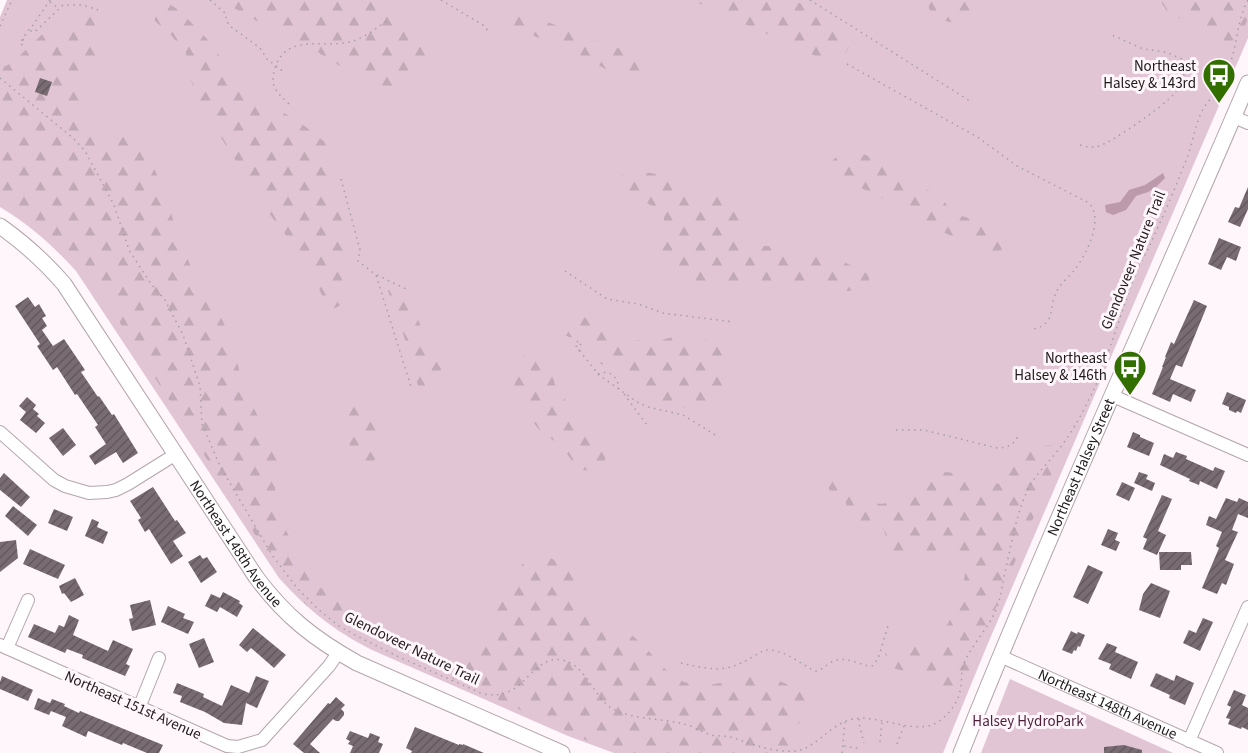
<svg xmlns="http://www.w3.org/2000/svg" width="1248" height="753" viewBox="0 0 1248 753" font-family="'Source Sans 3',sans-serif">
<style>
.green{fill:#e2c5d4}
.forest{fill:url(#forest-firs)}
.water{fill:#bd99ac}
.building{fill:url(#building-hatch)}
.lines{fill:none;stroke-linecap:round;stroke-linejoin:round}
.minor-casing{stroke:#b3a6ac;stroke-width:14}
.major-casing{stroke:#b3a6ac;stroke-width:17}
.path{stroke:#a69fa2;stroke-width:1.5;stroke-dasharray:1.5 4.5;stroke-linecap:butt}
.minor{stroke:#fff;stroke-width:12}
.major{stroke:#fff;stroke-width:15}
.labels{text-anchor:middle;stroke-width:6;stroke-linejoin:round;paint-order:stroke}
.poi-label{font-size:15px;fill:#1e191b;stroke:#fef6fa;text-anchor:end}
.street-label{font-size:15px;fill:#1e191b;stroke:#fef6fa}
.park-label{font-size:15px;fill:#4d1f3b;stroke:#fef6fa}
</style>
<defs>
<pattern id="forest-firs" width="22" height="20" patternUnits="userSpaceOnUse" patternTransform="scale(1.5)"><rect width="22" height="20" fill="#e2c5d4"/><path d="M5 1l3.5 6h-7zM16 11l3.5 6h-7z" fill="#c1a9b5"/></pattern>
<pattern id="building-hatch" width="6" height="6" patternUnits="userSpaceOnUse" patternTransform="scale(1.5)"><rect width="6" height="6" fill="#786c72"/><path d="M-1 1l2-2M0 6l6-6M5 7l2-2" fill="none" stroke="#62585d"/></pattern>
</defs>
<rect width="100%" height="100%" fill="#fef6fa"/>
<g class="green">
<path d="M7 0H1248V38L986 648 943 753H614L568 736 372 650C333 630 308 610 279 578L76 271C53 246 29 224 0 207V17Z"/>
<path d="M1010 679 1173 753H981Z"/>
</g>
<g class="forest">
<path d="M220 0H393C393 5 392 9 395 14 400 22 412 22 420 28 432 39 435 61 415 64L410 77 397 92H392L364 75 348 71 322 55 310 46 276 32Z"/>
<path d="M692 0H793L806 6 848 37 850 44C845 59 837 59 822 59Z"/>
<path d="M928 0H977L982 11C980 18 976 23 969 24 964 25 959 23 954 23 941 20 927 16 928 0Z"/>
<path d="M1160 0H1248V18L1234 51 1232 52 1226 50 1223 42 1214 34 1168 13Z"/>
<path d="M164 3H167L179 10 207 39 227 66 246 85 267 104 297 120 326 143 331 155 333 168 331 192 341 218 352 241C349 249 345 256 344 264 343 272 345 298 343 302 341 306 335 308 331 309L328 307 316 283 296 248 268 212 203 109 188 73 186 53 170 34 155 21 154 15 156 9Z"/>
<path d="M516 14 527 15 564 28 639 56C649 68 645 79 629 82L580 55 527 33 514 30 512 27 511 22 513 15Z"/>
<path d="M88 16 97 17C101 24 101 29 100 37 100 42 101 47 98 51 93 63 81 66 80 80 82 92 84 123 89 132 105 156 124 123 144 144L165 194 181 245 199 284 218 311 234 345 242 385 266 432 278 444 280 459 275 473V501L283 525 316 586C324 591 331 587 339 591 352 600 356 623 346 634L307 606 282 577 92 279C65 249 37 216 0 200V64L6 66 14 61 50 27 53 26 74 32Z"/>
<path d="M847 152H859L870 157 942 198 951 212C967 219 1019 229 998 255L989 257 969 244 943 232 908 210 846 181 835 173 831 167 830 163 839 154Z"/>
<path d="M632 170 668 176 675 181 683 193C693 197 692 191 701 191 709 190 720 197 726 201 732 206 739 211 741 219 744 228 742 238 751 243 759 248 766 245 774 247 782 248 790 255 800 257 809 259 819 255 828 257 839 258 855 268 866 273L869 277V284L862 290 846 291 808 281 800 282 795 286 786 288 764 282 753 281 722 283 684 281 676 279 664 267 657 253 656 242 664 222V217L659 210 621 188C615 180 623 172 632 170Z"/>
<path d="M390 287C412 290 417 321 426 338 430 348 440 356 441 367 442 379 431 394 419 389L401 326 388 291Z"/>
<path d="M581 317 586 318 611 338 618 341 625 342 641 340 656 342 672 337 679 338 689 344C705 342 708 335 725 344 731 366 728 405 699 409 692 410 683 407 676 406 665 404 655 404 645 398 632 392 631 379 621 371 612 363 600 368 593 358 590 352 588 340 582 338 576 335 573 340 565 335 565 325 572 319 581 317Z"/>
<path d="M526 353 539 357 551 369 555 385 569 405 580 417 588 431 602 441 608 448C607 461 599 474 584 470 573 466 569 455 562 447 556 441 549 438 543 433 528 418 513 398 514 376 514 366 517 359 526 353Z"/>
<path d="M361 403C390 407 389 456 366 467 342 460 352 443 350 426 349 420 347 417 350 412 352 407 357 405 361 403Z"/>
<path d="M1047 445 1059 446 1062 449 961 691 943 686 920 675 896 669 890 665 885 656 886 648 891 645C902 644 923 648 932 644 946 638 967 583 965 569 965 565 961 560 958 558 947 551 941 555 931 556 928 556 925 555 922 555 913 555 903 562 894 557 881 550 892 527 875 523 870 526 867 528 868 534L860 542 854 535 849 524 846 503C837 495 819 490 832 475L846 478C861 501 879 514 903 494 909 490 913 482 919 478 926 473 934 472 942 472 962 471 981 487 1001 483 1007 478 1008 474 1011 467 1018 452 1032 449 1047 445Z"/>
<path d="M539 554C549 558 565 562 571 571 580 584 574 600 585 614 592 621 601 621 610 624 619 627 626 631 634 637 652 651 663 673 684 682 701 688 716 685 733 679 738 676 744 674 750 673 764 673 811 690 811 707 810 717 800 721 794 728 792 730 791 733 790 735L793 753H623L592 743 447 676C458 660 479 658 487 639 492 629 493 618 497 608 500 598 519 566 526 560 530 556 534 555 539 554Z"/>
</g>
<path class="water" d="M1163 173 1165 178 1156 187 1148 192 1136 196 1126 210 1113 215 1106 212 1105 205 1120 202 1129 190 1145 185Z"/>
<g class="building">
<path d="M40 78 52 82 47 96 35 92Z"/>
<path d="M1248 187V209L1240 227 1228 222 1235 207 1239 208Z"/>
<path d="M1219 238 1241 247 1236 261 1227 257 1221 270 1208 264Z"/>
<path d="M28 297 35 307 39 304 46 316 42 318 47 326 42 330 53 346 64 339 85 370 81 372 98 397 99 396 112 415 114 414 138 453 123 463 116 452 95 465 89 456 106 444 95 427 98 425 77 394 75 395 57 367 53 370 37 346 40 344 15 306Z"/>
<path d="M1194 300 1207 306 1182 367 1176 365 1170 379 1196 390 1191 402 1173 394 1170 402 1152 394 1163 367H1162L1166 357H1165L1171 342 1174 344Z"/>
<path d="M1227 392 1246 400 1241 413 1237 411 1236 413 1229 410V407L1222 404Z"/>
<path d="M27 397 36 405 33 409 39 414 37 416 45 423 36 433 20 420 26 412 19 406Z"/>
<path d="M63 428 76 445 63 456 49 438Z"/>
<path d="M1133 432 1140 435V437L1154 443 1149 456 1127 447Z"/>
<path d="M1176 452 1187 456 1186 459 1213 471 1215 467 1225 471 1217 489 1200 481 1199 485 1189 481 1190 479 1160 465 1164 454 1173 458Z"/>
<path d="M1139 472 1148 475 1146 479 1155 483 1152 491 1134 483Z"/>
<path d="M4 473 30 497 21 507 0 490V478Z"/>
<path d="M1122 482 1135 488 1129 501 1116 495Z"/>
<path d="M153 487 175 521 177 520 186 533 173 541 183 556 171 564 149 529 145 532 138 520 141 518 130 501Z"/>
<path d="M1162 495 1172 499 1158 531 1166 535 1157 555 1143 549 1147 539 1143 537Z"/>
<path d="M1226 498 1237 502 1239 498 1248 502V518L1238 514 1232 530 1238 532 1225 560 1234 564 1226 585 1222 583 1217 594 1202 588 1219 548 1216 546 1222 532 1206 525 1209 516 1216 519Z"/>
<path d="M13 506 37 525 28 536 5 516Z"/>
<path d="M54 509 73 517 67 531 48 523Z"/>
<path d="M92 519 99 522 97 527 108 532 103 544 85 536Z"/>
<path d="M1108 529 1118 533 1115 540 1120 542 1116 551 1101 545Z"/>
<path d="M16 540 18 558 0 572V542Z"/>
<path d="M30 549 65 565 58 579 23 564Z"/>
<path d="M1159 552H1191L1192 565H1181V570H1160Z"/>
<path d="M200 555 203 559 207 557 217 572 201 583 188 562Z"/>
<path d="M1088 565 1103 572 1088 604 1073 597Z"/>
<path d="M75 578 84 595 71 602 64 593 62 594 59 586Z"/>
<path d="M1151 583 1170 591 1160 618 1139 610 1143 594Z"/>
<path d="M223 592 240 601 239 603 243 606 237 617 220 607 217 612 205 606 211 594 220 598Z"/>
<path d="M150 600 156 625 132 631 129 619 133 618 130 605Z"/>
<path d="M168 606 185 614 183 618 194 622 188 634 161 622Z"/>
<path d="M69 615 79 620 73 635 108 651 113 640 133 649 126 664 130 666 125 676 82 658 83 655 67 649 65 653 28 637 34 624 55 633 59 625 64 627Z"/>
<path d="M1203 618 1213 622 1200 651 1183 643 1189 630 1196 633Z"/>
<path d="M253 628 286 655 274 668 251 648 247 652 239 645Z"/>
<path d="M1071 631 1077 634 1078 632 1085 635 1080 647 1078 646 1076 651 1074 650 1072 654 1062 650Z"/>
<path d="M204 638 214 662 199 668 189 644Z"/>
<path d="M1107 643 1117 647 1115 652 1138 662 1131 679 1109 669 1111 664 1098 659Z"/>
<path d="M1156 673 1174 681 1176 675 1194 683 1185 705 1169 698 1170 695 1150 686Z"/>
<path d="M2 676 33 690 28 701 0 689V682Z"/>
<path d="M256 676 269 681 257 708 246 703 242 725 224 723 205 712 180 702 182 696 173 693 177 683 204 694 203 697 222 706 231 685 249 693Z"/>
<path d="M1234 690 1246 695 1242 705 1248 708V730L1242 727 1241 729 1228 724 1230 719 1226 718 1231 707 1227 705Z"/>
<path d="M336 697 345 705 341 709 344 712V715L339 721H336L333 719 310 744 320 753H304L293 744 328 703 330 704Z"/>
<path d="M38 698 50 703 52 699 65 704 64 706 79 713 80 711 163 745 159 753H147L123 743 122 745 88 731 86 737 62 726 66 717 51 711 49 715 34 709Z"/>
<path d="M415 727 459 745V744L463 745V744L484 753H411L412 751 406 748Z"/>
<path d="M350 731 368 738 370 733 380 737 378 742 383 744 379 753H350L353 746 348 744 350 741 346 739Z"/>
<path d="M1124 745 1142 750V753H1104V747Z"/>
</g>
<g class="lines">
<defs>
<g id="minor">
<path d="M1234 117 1248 123"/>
<path d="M1113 396 1248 455"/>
<path d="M0 432 54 480 65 486 89 493 107 492 116 490 128 484 176 454"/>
<path d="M0 645 227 746 238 747 262 740 329 666 338 653"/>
<path d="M7 648 28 600"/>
<path id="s1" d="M1000 656 1217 753"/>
<path d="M139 708 159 658"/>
<path d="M1189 741 1248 607"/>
</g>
<g id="major">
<path id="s2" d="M0 226C24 243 45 262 64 284L256 577C285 616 314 639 357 663L562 753"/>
<path id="s3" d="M961 753C1051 527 1153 306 1248 83"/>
</g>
</defs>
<use href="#minor" class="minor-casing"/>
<use href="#major" class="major-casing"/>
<g class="path">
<path d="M50 0 31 28V31L33 32 37 30 63 5H82L98 10"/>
<path d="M210 0 226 14V20L230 26 260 48 267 59 285 73"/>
<path d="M441 0 483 25 490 33"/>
<path d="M810 0 970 101"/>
<path d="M50 2 58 8"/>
<path d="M0 26 12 0"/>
<path d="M23 39 24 43 21 45C20 40 27 33 30 28"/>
<path d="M847 64 979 138 1017 166 1089 203C1104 219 1087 253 1076 268 1071 275 1063 281 1058 289 1047 306 1058 324 1033 329"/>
<path d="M0 78 73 138 85 151 92 164 114 205 129 250 151 284 165 300 183 335 200 386 202 424 220 466 272 555 297 588 319 610 339 626 357 636 397 656 483 694C492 695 499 696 508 692 527 684 539 655 562 660 587 665 593 698 613 709 635 720 661 718 684 724 692 726 700 731 708 734 716 737 725 735 734 738 754 745 774 753 797 751 817 747 830 724 853 719 876 714 915 735 936 723 950 715 959 701 961 686 962 680 961 673 963 666 969 648 988 629 996 610 1001 598 1002 585 1005 572 1011 547 1015 520 1025 496 1032 477 1047 465 1059 449 1074 430 1085 408 1095 387 1111 349 1122 309 1137 270 1140 262 1146 255 1149 247 1162 219 1174 191 1185 163 1192 147 1194 129 1201 113 1205 104 1211 99 1216 92 1222 85 1225 77 1228 69 1238 46 1236 22 1248 0"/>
<path d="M289 104C277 92 269 87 275 68 287 31 327 50 353 41 366 37 378 27 389 19"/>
<path d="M1080 145C1087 147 1093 148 1099 146 1111 143 1165 105 1173 95 1180 86 1188 71 1184 60L1166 52 1143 49 1112 35"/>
<path d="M341 179 360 250 358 261 376 275 412 390"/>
<path d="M565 271 607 299 638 304 663 313 734 322"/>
<path d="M377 275 406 289"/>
<path d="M579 351 581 343 578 341 575 345 599 375 637 402 648 407 683 415 717 436"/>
<path d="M598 374C610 369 618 377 619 389"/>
<path d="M624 394 647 425"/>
<path d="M896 430H924L997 448C1007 448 1014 445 1018 436"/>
<path d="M681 663C699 667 717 672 734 666 745 662 755 655 765 650 784 649 799 663 815 671 824 670 828 662 837 660 849 657 861 666 872 666L878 659 888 626"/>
<path d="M859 719V723L864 743"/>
<path d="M880 742 882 722"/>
<path d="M897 744 904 726"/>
<path d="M844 746 861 749"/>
<path d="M842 753 845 722"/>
</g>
<use href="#minor" class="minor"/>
<use href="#major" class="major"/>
</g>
<defs>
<symbol id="bus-pin" viewBox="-11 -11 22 30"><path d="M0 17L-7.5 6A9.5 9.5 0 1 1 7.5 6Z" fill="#336f00" stroke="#fef6fa"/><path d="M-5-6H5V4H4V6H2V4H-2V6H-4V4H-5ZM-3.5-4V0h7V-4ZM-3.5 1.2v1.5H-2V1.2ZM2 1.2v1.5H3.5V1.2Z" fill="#fff"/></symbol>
</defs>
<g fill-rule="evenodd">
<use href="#bus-pin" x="1200" y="56" width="38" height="52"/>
<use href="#bus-pin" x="1111" y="348" width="38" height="52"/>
</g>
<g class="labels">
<g class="poi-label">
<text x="1196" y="71">Northeast<tspan x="1196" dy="17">Halsey &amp; 143rd</tspan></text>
<text x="1107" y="363">Northeast<tspan x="1107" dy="17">Halsey &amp; 146th</tspan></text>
</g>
<g class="street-label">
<text transform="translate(1133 260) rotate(-68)" y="5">Glendoveer Nature Trail</text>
<text dy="5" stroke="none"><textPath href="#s3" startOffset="310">Northeast Halsey Street</textPath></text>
<text dy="5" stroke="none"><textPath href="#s2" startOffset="398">Northeast 148th Avenue</textPath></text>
<text transform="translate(412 648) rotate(26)" y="5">Glendoveer Nature Trail</text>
<text dy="5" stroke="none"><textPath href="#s1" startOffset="118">Northeast 148th Avenue</textPath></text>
<text transform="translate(133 705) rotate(24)" y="5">Northeast 151st Avenue</text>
</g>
<g class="park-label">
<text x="1028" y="726">Halsey HydroPark</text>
</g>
</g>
</svg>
